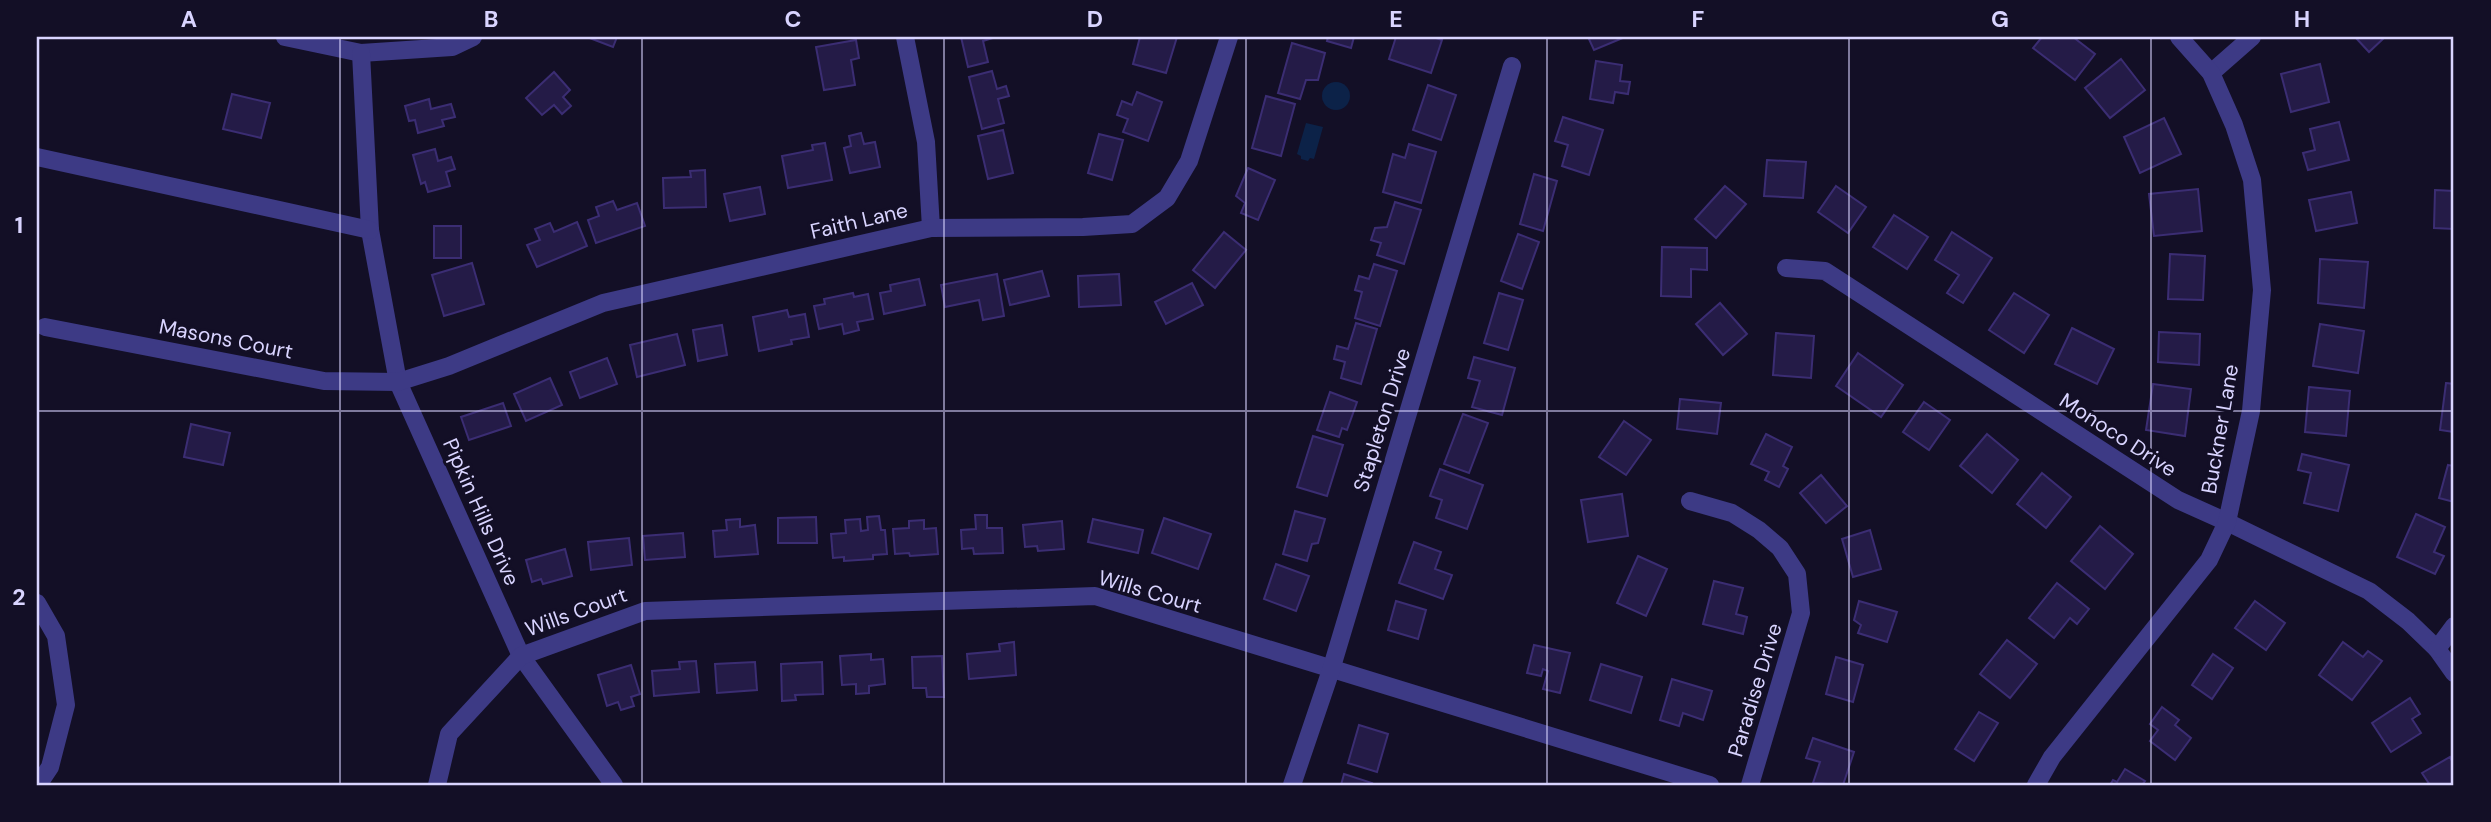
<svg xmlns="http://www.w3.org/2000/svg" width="2491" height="822" viewBox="0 0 2491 822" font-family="'DM Sans',sans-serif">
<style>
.water{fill:#0c2248}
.building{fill:#241b47;stroke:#3b2d73;stroke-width:2}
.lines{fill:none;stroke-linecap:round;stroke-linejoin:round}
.minor{stroke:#3d3a85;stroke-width:18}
.grid{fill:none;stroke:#d9d4ff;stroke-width:2;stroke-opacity:0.55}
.labels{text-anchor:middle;stroke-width:6;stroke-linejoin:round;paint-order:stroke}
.street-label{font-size:21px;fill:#d9d4ff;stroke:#130f26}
.neatline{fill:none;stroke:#d9d4ff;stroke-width:2.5}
.grid-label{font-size:23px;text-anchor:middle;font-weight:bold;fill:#d9d4ff}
</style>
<rect width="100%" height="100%" fill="#130f26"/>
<g class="water">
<circle cx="1336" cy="96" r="14"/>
<path d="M1306 123 1323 127 1314 159 1310 158 1308 161 1301 159V156L1297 154Z"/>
</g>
<g class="building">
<path d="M587 37H617L613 47Z"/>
<path d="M961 37H996L983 41 988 62 968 67Z"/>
<path d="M1140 37H1177L1166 73 1133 64Z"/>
<path d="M1328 37H1354L1351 48 1327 41Z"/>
<path d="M1396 37H1433L1442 40 1431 73 1389 59Z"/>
<path d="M1588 37H1625L1594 50Z"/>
<path d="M2042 37H2073L2095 54 2075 80 2033 48Z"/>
<path d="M2355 37H2385L2369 52Z"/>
<path d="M856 40 859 58 851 60 855 85 824 90 816 47Z"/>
<path d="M1292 43 1325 53 1318 80H1306L1300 99 1278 93Z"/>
<path d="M2121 59 2145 90 2110 118 2085 88Z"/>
<path d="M1596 61 1622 65 1620 81 1630 82 1628 94 1615 92 1613 103 1590 99Z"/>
<path d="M2320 64 2329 102 2291 112 2281 74Z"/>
<path d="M992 71 997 89 1006 86 1009 96 998 99 1004 123 982 129 969 77Z"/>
<path d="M554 72 570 90 563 97 571 106 562 114 554 105 542 115 526 98Z"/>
<path d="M1428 85 1456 95 1441 140 1413 130Z"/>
<path d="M1137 92 1162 102 1148 141 1123 132 1128 119 1117 115 1122 101 1132 105Z"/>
<path d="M232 94 270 103 261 138 223 129Z"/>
<path d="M1266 96 1295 104 1281 156 1252 148Z"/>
<path d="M429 99 431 109 451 104 455 117 442 120 444 126 418 133 415 120 409 121 405 106Z"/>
<path d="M1563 117 1603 130 1589 175 1562 166 1568 145 1555 141Z"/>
<path d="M2164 118 2181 154 2140 173 2124 137Z"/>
<path d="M2339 122 2349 160 2308 170 2303 153 2315 150 2310 129Z"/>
<path d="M1003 130 1013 173 988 179 978 136Z"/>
<path d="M861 133 864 144 875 142 880 167 850 173 844 148 851 146 849 136Z"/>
<path d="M1099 134 1123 140 1112 180 1088 173Z"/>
<path d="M825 143 832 180 788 188 782 156 813 150 812 145Z"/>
<path d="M1409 144 1436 152 1421 203 1383 192 1393 154 1405 158Z"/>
<path d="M435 149 438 161 451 157 455 169 446 172 450 186 428 192 425 182 421 184 413 155Z"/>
<path d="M1767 160 1806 162 1803 198 1764 196Z"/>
<path d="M1248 168 1275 180 1258 220 1241 213 1245 203 1236 196Z"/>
<path d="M705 170 706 207 664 208 663 178 691 177 690 171Z"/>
<path d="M1534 174 1557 181 1543 231 1520 224Z"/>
<path d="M1725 186 1746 204 1716 238 1695 219Z"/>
<path d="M1836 186 1866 207 1848 233 1818 212Z"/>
<path d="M760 187 765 214 730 221 724 194Z"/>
<path d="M2198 189 2202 231 2154 236 2149 194Z"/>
<path d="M2435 190 2454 191V229L2434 228Z"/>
<path d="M2351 192 2357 223 2316 231 2309 200Z"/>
<path d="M613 201 617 210 637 203 645 226 596 243 588 220 599 216 596 207Z"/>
<path d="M1395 202 1421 210 1404 264 1377 255 1381 243 1371 240 1375 228 1387 227Z"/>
<path d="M1894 215 1928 237 1907 269 1873 247Z"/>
<path d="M577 222 587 246 537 267 527 245 540 240 535 229 550 223 554 232Z"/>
<rect x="434" y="226" width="27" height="32"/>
<path d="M1224 232 1246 250 1215 288 1193 270Z"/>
<path d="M1952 232 1992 258 1963 303 1947 293 1959 275 1935 260Z"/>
<path d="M1518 234 1539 242 1522 289 1501 281Z"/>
<path d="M1662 247 1707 248V270L1691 269V297L1661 296Z"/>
<path d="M2170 254 2205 256 2203 300 2168 299Z"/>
<path d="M2320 259 2368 262 2364 308 2318 303Z"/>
<path d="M472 263 484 304 444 316 432 275Z"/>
<path d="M1374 264 1397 271 1380 326 1355 318 1362 292 1355 290 1359 276 1369 279Z"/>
<path d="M1042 271 1049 296 1010 305 1004 280Z"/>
<path d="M997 274 1004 316 983 320 979 300 945 307 941 285Z"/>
<path d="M1119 274 1121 305 1079 307 1078 276Z"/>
<path d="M919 279 925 305 884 314 880 293 891 291 890 285Z"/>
<path d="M1192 283 1203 305 1166 324 1155 302Z"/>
<path d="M853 293 854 297 868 294 873 319 857 322 859 330 844 334 842 324 819 329 814 306 825 304 824 299Z"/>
<path d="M1499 293 1523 300 1508 350 1484 343Z"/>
<path d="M2014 293 2049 315 2024 353 1989 330Z"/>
<path d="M1720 303 1747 334 1723 355 1696 324Z"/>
<path d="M787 310 789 317 805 314 809 337 791 340 792 344 759 351 753 317Z"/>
<path d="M1356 323 1377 329 1361 384 1341 378 1345 362 1334 359 1337 346 1348 349Z"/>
<path d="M2320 324 2364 331 2358 373 2313 366Z"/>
<path d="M722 325 727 355 698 361 693 330Z"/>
<path d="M2072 328 2114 349 2097 384 2055 364Z"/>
<path d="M2159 332 2200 334 2199 365 2158 362Z"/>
<path d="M1776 333 1814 336 1811 378 1773 375Z"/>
<path d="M677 334 685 365 637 377 630 345Z"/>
<path d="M1858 353 1903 385 1881 417 1836 386Z"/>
<path d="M1474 357 1515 368 1502 415 1472 407 1480 381 1468 378Z"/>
<path d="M607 358 617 384 580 398 570 372Z"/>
<path d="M550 378 562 405 526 421 514 394Z"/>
<path d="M2446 383 2454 384V432L2440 430Z"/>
<path d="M2153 384 2191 389 2185 436 2146 430Z"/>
<path d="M2309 387 2350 391 2346 436 2305 432Z"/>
<path d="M1330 392 1357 402 1347 430 1342 428 1339 437 1317 430Z"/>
<path d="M1680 399 1721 403 1717 434 1677 429Z"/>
<path d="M1924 402 1950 420 1929 450 1903 432Z"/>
<path d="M503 403 511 426 469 440 461 417Z"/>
<path d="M1463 414 1488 423 1469 473 1444 464Z"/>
<path d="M1624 421 1651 440 1626 475 1599 457Z"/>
<path d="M191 424 230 433 223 465 184 457Z"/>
<path d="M1766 434 1792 447 1783 466 1788 469 1779 487 1765 480 1769 472 1751 464Z"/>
<path d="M1987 434 2018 460 1992 493 1960 466Z"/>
<path d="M1313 436 1343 445 1327 496 1297 487Z"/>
<path d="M2302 454 2349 465 2338 511 2304 503 2311 473 2298 470Z"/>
<path d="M2448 465 2454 466V502L2439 498Z"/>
<path d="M1440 469 1483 485 1467 529 1436 518 1442 500 1430 496Z"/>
<path d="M2042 473 2071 497 2046 528 2017 504Z"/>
<path d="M1821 475 1847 506 1826 523 1800 493Z"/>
<path d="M1622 494 1628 536 1588 542 1581 500Z"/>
<path d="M1295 511 1325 519 1318 543 1312 544 1307 561 1283 554Z"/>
<path d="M2416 514 2445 527 2434 552 2444 556 2435 574 2397 557Z"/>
<path d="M975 515H987V528H1002L1003 553 974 554 973 548 962 549 961 530 976 529Z"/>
<path d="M879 516 881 530H885L887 554 873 555V559L844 561V557L833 558 831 534 846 533 845 520 860 519 861 531 868 530 867 517Z"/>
<path d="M816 517 817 543H778V518Z"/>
<path d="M1164 518 1211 534 1198 569 1152 553Z"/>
<path d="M740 519V527L755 525 758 554 715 557 713 531 727 530 726 520Z"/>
<path d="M1093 519 1143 530 1138 553 1088 542Z"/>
<path d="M924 520V529L936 528 938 554 910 556 909 553 895 554 893 529 909 528V521Z"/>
<path d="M1062 521 1064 549 1038 551 1037 546 1025 547 1023 525Z"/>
<path d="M2100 526 2133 554 2105 589 2071 561Z"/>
<path d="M1870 530 1881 569 1853 577 1842 539Z"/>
<path d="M683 533 685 557 645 560 643 536Z"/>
<path d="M629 538 632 565 591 570 588 542Z"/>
<path d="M1414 542 1441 552 1435 569 1452 575 1443 599 1399 583Z"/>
<path d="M565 549 572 576 543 584 541 579 532 582 526 560Z"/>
<path d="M1638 556 1667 569 1646 616 1617 603Z"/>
<path d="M1276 564 1309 576 1296 611 1264 599Z"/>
<path d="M1714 581 1743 588 1736 614 1747 617 1743 634 1703 624Z"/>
<path d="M2057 583 2089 609 2077 624 2070 618 2054 638 2029 618Z"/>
<path d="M1396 601 1426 610 1418 639 1388 630Z"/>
<path d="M1859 601 1897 612 1887 642 1858 633 1861 625 1854 620Z"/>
<path d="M2255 601 2285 623 2266 650 2235 628Z"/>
<path d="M2007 640 2037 664 2010 698 1980 674Z"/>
<path d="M1014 642 1016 675 969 679 967 654 1000 651 999 644Z"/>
<path d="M2343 642 2363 657 2368 651 2382 661 2352 700 2319 675Z"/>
<path d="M1534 645 1570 653 1560 693 1543 689 1548 671 1543 669 1541 676 1527 673Z"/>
<path d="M871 654V660L883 659 885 684 869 686V693L856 694V684L842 685 840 656Z"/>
<path d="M2213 654 2233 668 2212 699 2192 685Z"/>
<path d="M942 656 944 697H927L926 688H913L912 657Z"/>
<path d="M1836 657 1863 665 1853 702 1826 694Z"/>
<path d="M696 661 699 692 654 696 652 671 680 669 679 662Z"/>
<path d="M755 662 757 690 717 693 715 664Z"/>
<path d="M822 662 823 694 795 695 796 700 782 701 781 664Z"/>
<path d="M1601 664 1642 677 1631 713 1590 700Z"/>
<path d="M631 665 640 694 631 697 634 706 621 710 618 702 607 706 598 675Z"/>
<path d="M1672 679 1712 691 1703 720 1683 713 1679 726 1660 720Z"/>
<path d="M2410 698 2420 714 2412 719 2421 733 2391 752 2372 723Z"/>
<path d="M2162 707 2179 720 2175 725 2191 738 2175 760 2150 741 2158 730 2150 724Z"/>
<path d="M1979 712 1998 723 1974 761 1955 749Z"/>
<path d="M1359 725 1388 734 1377 772 1348 763Z"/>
<path d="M1813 738 1854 752 1843 785 1813 783 1820 762 1806 758Z"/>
<path d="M2450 757 2454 765V785H2430L2422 773Z"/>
<path d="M2125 769 2145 781 2142 785H2110L2113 780 2117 782Z"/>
<path d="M1344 774 1372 783 1371 785H1341Z"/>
</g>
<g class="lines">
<g class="minor">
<path d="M285 37 361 53 452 47 473 37"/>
<path d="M905 37 926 142 931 228"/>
<path d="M361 53 370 230 398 382 521 656 614 785"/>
<path d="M2211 73 2252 37"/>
<path d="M37 157 370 230"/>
<path d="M1786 268 1825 271 2178 500 2227 522 2369 591 2408 621 2437 649 2454 673"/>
<path d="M45 327 324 381 398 382 449 366 603 303 931 228 1083 227 1132 224 1167 198 1189 161 1229 37"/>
<path d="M1690 501 1732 513 1759 530 1780 548 1797 574 1801 613 1750 785"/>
<path d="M37 603 56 636 66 705 50 767 38 785"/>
<path d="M2437 649 2454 626"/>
<path d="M437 785 449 734 521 656 645 611 1095 596 1710 785"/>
<path d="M1292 785 1331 670 1512 66"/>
<path d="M2036 785 2052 757 2209 560 2227 522 2251 411 2262 290 2252 180 2234 125 2211 73 2179 37"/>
</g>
</g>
<path class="grid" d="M340 37V785M642 37V785M944 37V785M1246 37V785M1547 37V785M1849 37V785M2151 37V785M37 411H2454"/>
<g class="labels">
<g class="street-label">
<text transform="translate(859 221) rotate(-13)" y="7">Faith Lane</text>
<text transform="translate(226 339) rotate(11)" y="7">Masons Court</text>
<text transform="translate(1382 420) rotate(-73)" y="7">Stapleton Drive</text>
<text transform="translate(2220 429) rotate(-80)" y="7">Buckner Lane</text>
<text transform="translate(2118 435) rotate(33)" y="7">Monoco Drive</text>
<text transform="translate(481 512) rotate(66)" y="7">Pipkin Hills Drive</text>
<text transform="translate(1150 592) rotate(16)" y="7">Wills Court</text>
<text transform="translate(576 612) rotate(-20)" y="7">Wills Court</text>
<text transform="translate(1755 690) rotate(-73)" y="7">Paradise Drive</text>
</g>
</g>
<rect width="2491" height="822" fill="none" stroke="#130f26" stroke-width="77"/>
<rect x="38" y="38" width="2414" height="746" class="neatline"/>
<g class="grid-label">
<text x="189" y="27">A</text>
<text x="491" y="27">B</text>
<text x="793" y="27">C</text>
<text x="1095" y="27">D</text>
<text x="1396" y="27">E</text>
<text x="1698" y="27">F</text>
<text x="2000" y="27">G</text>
<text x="2302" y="27">H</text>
<text x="19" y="233">1</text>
<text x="19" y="605">2</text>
</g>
</svg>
